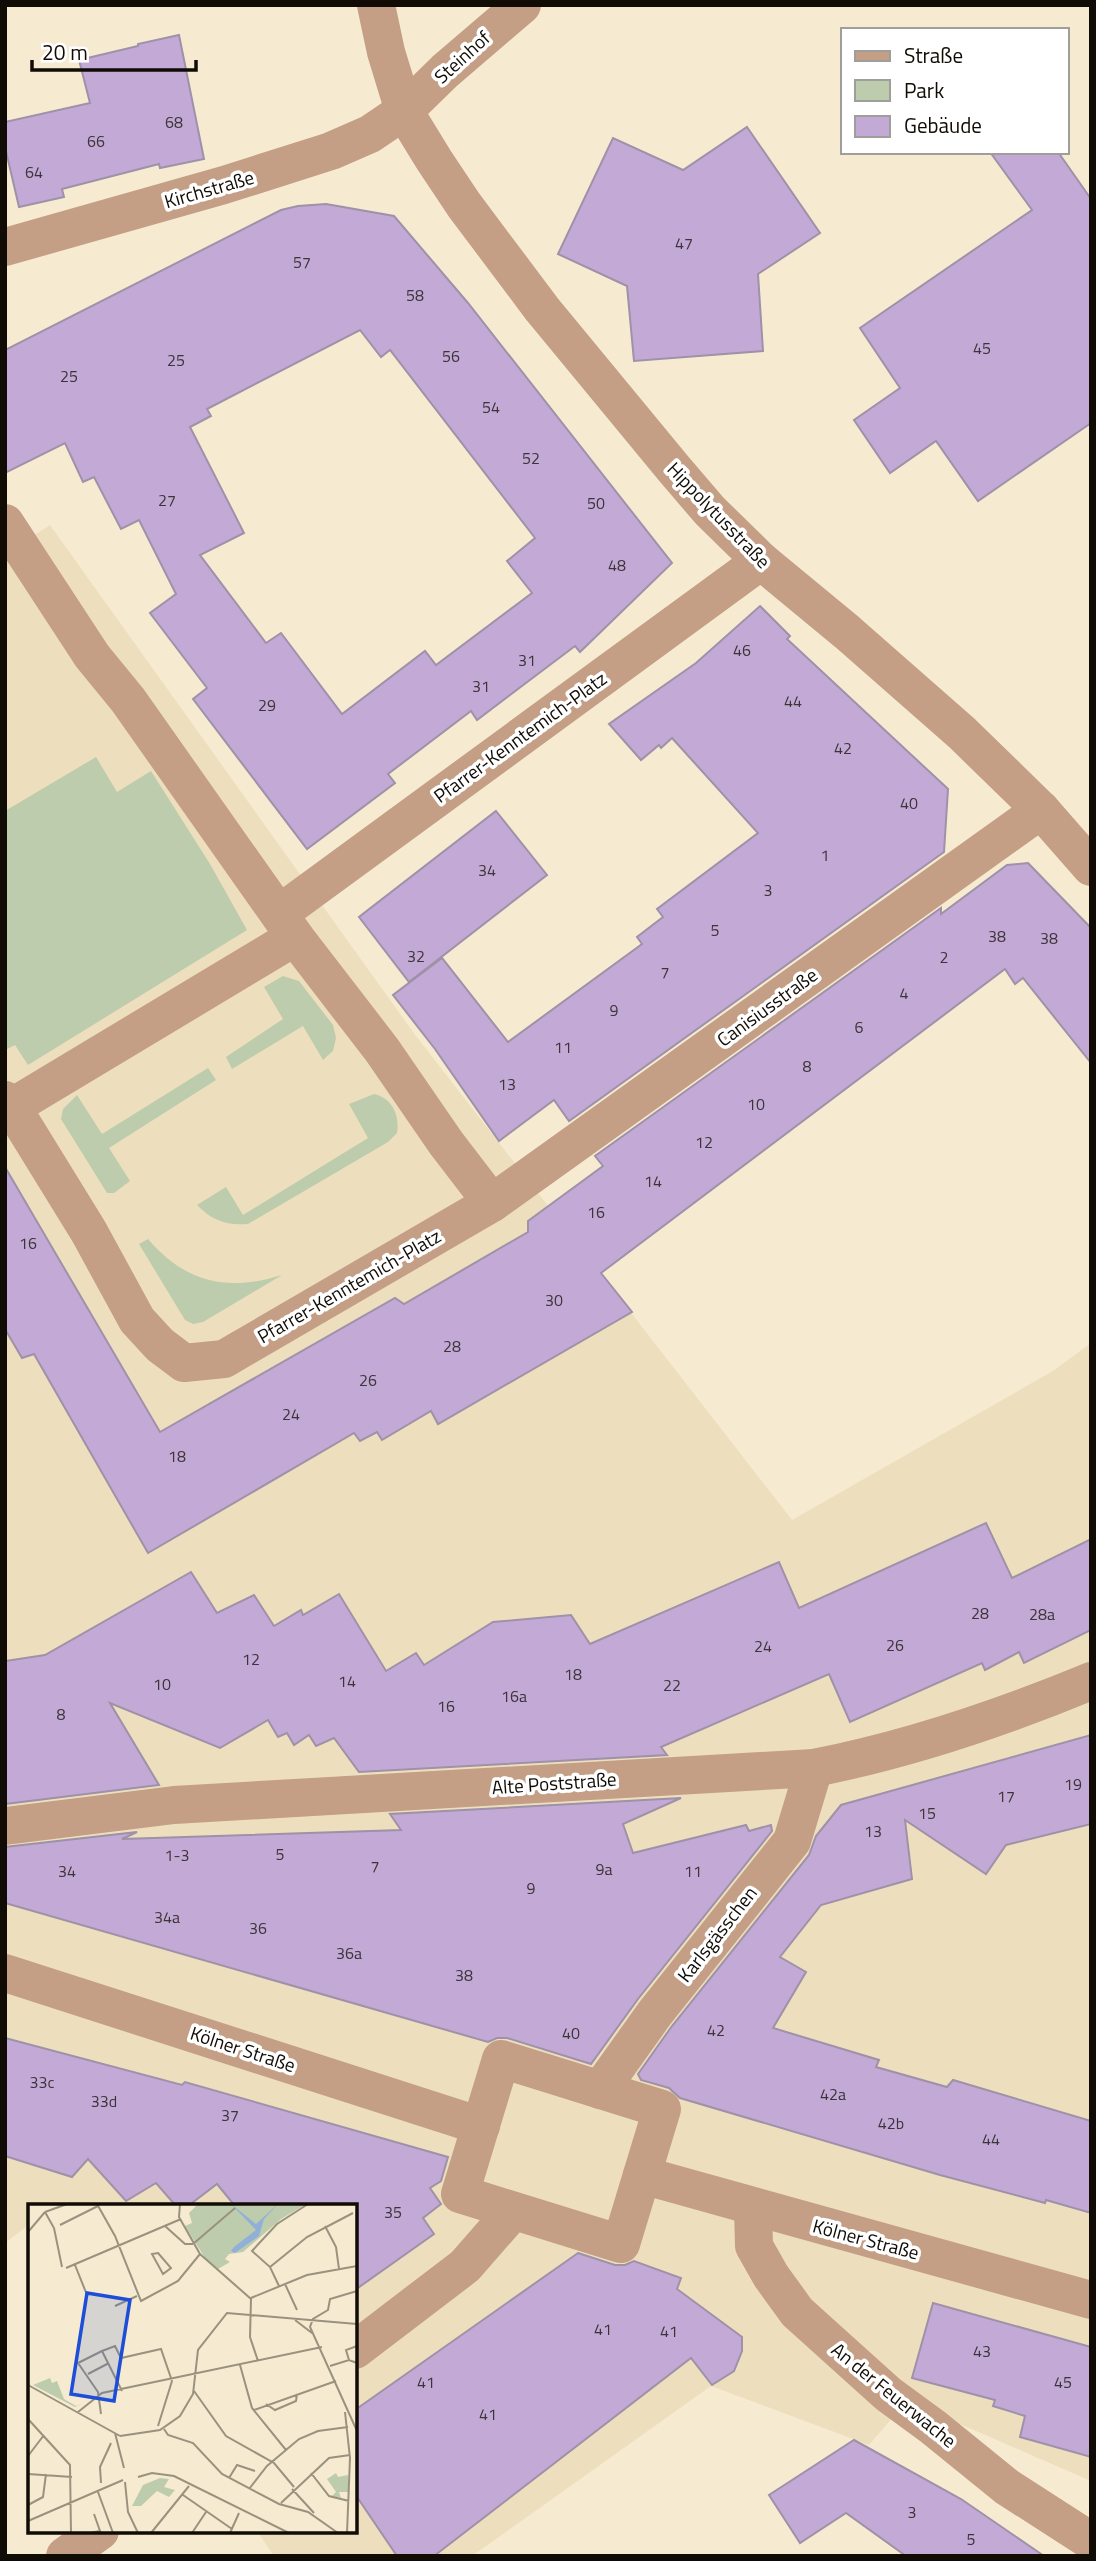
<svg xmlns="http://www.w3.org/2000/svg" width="1096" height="2561" font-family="'Titillium Web',sans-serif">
<rect width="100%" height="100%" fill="#f6ebd1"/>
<polygon fill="#eddfbd" points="50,525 413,1032 792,1520 1053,1371 1091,1343 1091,2481 907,2401 869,2445 711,2386 472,2556 274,2556 257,2531 355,2531 355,2206 63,2206 60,2202 54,2206 30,2206 30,2224 5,2243 5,554"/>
<g fill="#bdccac">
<polygon points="96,757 117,792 151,771 210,864 247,930 28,1065 15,1045 5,1050 5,811"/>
<polygon points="283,976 299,981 333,1025 336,1038 333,1051 323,1060 303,1026 232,1069 226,1057 283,1019 264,987"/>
<polygon points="208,1068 216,1080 109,1148 130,1181 114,1193 107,1193 61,1119 63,1109 77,1095 102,1134"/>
<path d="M374,1094C392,1098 400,1115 397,1133L388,1142L248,1224C227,1226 211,1220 197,1205L226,1187L243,1215L368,1138L349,1104Z"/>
<path d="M148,1239C186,1283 227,1292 282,1275L203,1322L193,1324L185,1320L139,1244Z"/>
</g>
<g fill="#c3aad6" stroke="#9e91a8" stroke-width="2" fill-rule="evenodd">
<polygon points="179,35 204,159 160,168 159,164 62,189 64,197 19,207 5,147 5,122 90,103 79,60 138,46 138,44"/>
<polygon points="747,127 820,233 758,274 763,351 634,361 627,286 558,254 613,138 683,170"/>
<polygon points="990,152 1058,152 1091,199 1091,423 978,501 936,441 890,473 854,420 900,388 860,328 1032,210"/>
<path d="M326,204L394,216L468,303L672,563L580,652L575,646L477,720L471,711L388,774L395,783L307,849L193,699L207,688L150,613L176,594L139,520L121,529L94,477L83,482L65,443L5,473V350L281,210L298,206ZM360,330L381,357L390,350L535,538L507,561L532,593L436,665L425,651L342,714L281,633L266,643L200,555L244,533L190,427L211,416L207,409Z"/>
<polygon points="760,606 790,636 787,639 948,789 944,852 569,1121 554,1100 499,1141 435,1049 393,995 442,958 508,1042 642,944 637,937 663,917 657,909 758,833 672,738 661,748 659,745 641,760 609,724 696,663"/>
<polygon points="496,811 547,875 409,982 359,917"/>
<polygon points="1028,863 1091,928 1091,1063 1023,978 1015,984 1005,969 601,1273 632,1312 438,1424 431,1411 382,1440 377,1432 360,1441 354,1433 148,1553 34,1354 22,1358 5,1329 5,1167 160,1432 395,1298 404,1304 528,1232 528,1221 603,1166 595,1156 941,908 941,914 1007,865"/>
<polygon points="986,1523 1012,1578 1091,1539 1091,1630 1024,1663 1019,1652 985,1670 982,1663 850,1722 829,1674 661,1747 667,1755 359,1772 334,1738 316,1746 309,1735 294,1745 287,1733 278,1737 268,1720 220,1748 110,1703 159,1785 5,1804 5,1661 45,1655 191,1572 217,1613 254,1595 274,1626 301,1610 303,1615 339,1594 386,1671 416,1653 424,1665 493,1622 571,1615 590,1644 779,1562 799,1608"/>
<polygon points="1091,1735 1091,1824 1006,1845 986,1874 905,1820 912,1879 821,1905 780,1957 806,1972 773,2028 879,2060 876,2067 947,2087 953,2080 1091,2121 1091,2213 1046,2200 1045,2203 940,2175 680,2098 669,2088 641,2080 638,2074 672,2026 809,1855 816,1836 841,1805"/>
<polygon points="681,1798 623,1824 633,1853 746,1825 749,1831 771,1825 772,1831 638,1999 591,2064 507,2038 497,2038 488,2042 5,1903 5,1847 137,1832 122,1839 401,1830 390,1814"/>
<polygon points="5,2038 182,2085 185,2082 448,2157 441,2181 430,2188 441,2204 423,2218 434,2234 355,2290 355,2206 235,2206 217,2184 188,2206 176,2206 156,2183 126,2201 88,2159 72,2177 5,2156"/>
<polygon points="578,2253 615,2265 625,2265 634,2261 681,2278 677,2289 742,2337 742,2351 734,2371 712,2385 691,2358 434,2556 397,2556 355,2494 355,2410"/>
<polygon points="933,2303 1091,2347 1091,2457 1020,2437 1025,2416 993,2406 995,2400 912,2378"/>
<polygon points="854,2440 961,2499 1044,2556 906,2556 846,2513 800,2543 769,2495"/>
</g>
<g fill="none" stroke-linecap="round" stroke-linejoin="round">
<g stroke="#c49e85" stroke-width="38">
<polyline points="376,5 386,52 404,111 434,160 464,205 542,309 674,469 710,511 761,561 847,632 962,733 1041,810 1091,867"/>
<polyline points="5,247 224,185 331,151 370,134 404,111 445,71 522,5"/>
<polyline points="5,523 92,656 128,700 295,937 382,1050 446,1143 492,1203"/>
<polyline points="280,913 761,561"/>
<polyline points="5,1100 12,1107 89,1232 137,1320 160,1345 184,1363 224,1359 492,1203 1041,810"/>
<polyline points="12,1107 295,937"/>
<path d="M5,1826L174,1805L814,1768C906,1750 1004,1717 1091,1681"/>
<polyline points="5,1973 481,2126"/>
<polygon points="501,2059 662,2109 621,2244 460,2194"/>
<polyline points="600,2090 655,2013 792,1841 814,1768"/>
<polyline points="642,2175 1091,2300"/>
<polyline points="753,2208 754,2246 771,2276 797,2312 888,2394 933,2427 1007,2487 1091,2541"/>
<polyline points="355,2350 465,2266 513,2211"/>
<polyline points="65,2556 100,2531"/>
</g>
</g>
<g text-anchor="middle" stroke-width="7" stroke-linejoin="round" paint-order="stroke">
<g font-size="16" fill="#3d3439">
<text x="174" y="128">68</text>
<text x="96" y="147">66</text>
<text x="34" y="178">64</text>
<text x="684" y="249">47</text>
<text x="302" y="268">57</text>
<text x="415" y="301">58</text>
<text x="982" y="354">45</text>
<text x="451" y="362">56</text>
<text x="176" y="366">25</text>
<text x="69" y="382">25</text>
<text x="491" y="413">54</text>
<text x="531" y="464">52</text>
<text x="167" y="506">27</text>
<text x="596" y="509">50</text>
<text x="617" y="571">48</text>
<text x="742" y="656">46</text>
<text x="527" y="666">31</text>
<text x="481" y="692">31</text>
<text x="793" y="707">44</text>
<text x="267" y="711">29</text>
<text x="843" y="754">42</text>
<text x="909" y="809">40</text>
<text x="825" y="861">1</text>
<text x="487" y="876">34</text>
<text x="768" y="896">3</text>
<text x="715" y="936">5</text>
<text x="997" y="942">38</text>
<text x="1049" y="944">38</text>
<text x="416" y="962">32</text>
<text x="944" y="963">2</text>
<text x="665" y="978">7</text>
<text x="904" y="999">4</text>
<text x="614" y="1016">9</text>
<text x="859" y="1033">6</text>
<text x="563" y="1053">11</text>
<text x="807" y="1072">8</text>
<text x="507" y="1090">13</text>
<text x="756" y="1110">10</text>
<text x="704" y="1148">12</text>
<text x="653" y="1187">14</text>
<text x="596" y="1218">16</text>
<text x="28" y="1249">16</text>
<text x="554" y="1306">30</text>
<text x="452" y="1352">28</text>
<text x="368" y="1386">26</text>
<text x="291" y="1420">24</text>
<text x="177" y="1462">18</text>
<text x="980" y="1619">28</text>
<text x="1042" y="1620">28a</text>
<text x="895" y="1651">26</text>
<text x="763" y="1652">24</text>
<text x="251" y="1665">12</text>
<text x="573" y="1680">18</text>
<text x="347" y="1687">14</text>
<text x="162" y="1690">10</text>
<text x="672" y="1691">22</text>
<text x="514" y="1702">16a</text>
<text x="446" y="1712">16</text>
<text x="61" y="1720">8</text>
<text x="1073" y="1790">19</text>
<text x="1006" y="1802">17</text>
<text x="927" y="1819">15</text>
<text x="873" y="1837">13</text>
<text x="280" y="1860">5</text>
<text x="177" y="1861">1-3</text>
<text x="375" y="1872">7</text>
<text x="604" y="1875">9a</text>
<text x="67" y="1877">34</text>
<text x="693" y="1877">11</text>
<text x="531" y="1894">9</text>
<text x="167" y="1923">34a</text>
<text x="258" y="1934">36</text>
<text x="349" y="1959">36a</text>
<text x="464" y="1981">38</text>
<text x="716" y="2036">42</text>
<text x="571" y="2039">40</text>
<text x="42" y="2088">33c</text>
<text x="833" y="2100">42a</text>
<text x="104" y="2107">33d</text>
<text x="230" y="2121">37</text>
<text x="891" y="2129">42b</text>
<text x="991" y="2145">44</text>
<text x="393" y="2218">35</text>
<text x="603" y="2335">41</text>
<text x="669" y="2337">41</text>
<text x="982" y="2357">43</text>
<text x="426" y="2388">41</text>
<text x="1063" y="2388">45</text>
<text x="488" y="2420">41</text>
<text x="912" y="2518">3</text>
<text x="971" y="2545">5</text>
</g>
<g font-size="19" fill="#100c05" stroke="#fff">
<text transform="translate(462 57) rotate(-42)" y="7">Steinhof</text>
<text transform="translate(209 189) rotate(-16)" y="7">Kirchstraße</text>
<text transform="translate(719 515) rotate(46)" y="7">Hippolytusstraße</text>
<text transform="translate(520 737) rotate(-36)" y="7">Pfarrer-Kenntemich-Platz</text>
<text transform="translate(767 1007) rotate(-36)" y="7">Canisiusstraße</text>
<text transform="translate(349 1286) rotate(-30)" y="7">Pfarrer-Kenntemich-Platz</text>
<text transform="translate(554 1783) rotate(-4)" y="7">Alte Poststraße</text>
<text transform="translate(717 1934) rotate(-52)" y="7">Karlsgässchen</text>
<text transform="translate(243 2049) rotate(18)" y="7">Kölner Straße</text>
<text transform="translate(866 2239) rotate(15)" y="7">Kölner Straße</text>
<text transform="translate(894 2395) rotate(39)" y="7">An der Feuerwache</text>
</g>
</g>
<g transform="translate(28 2204)">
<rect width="329" height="329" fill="#f6ebd1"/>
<path d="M170,0H278L253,15L215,48L201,50L197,55L202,58L190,65L177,54L157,22L164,19L161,9ZM22,174L24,179L29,177L36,195L48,202L54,200L47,203L5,181ZM308,269L310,273L320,271V288H311L313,294L304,292L308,288L299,275ZM132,274L141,275L136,283L147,286L141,293L129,287L113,302H104L115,281Z" fill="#bdccac"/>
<path d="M203,0L228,20L250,0L236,15L231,32L207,49L203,47L206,43L228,26Z" fill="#91b0d8"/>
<path fill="none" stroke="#9a927f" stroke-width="2" d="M69,0L87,32L113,97L150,77L172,50M152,0L151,13L172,50L223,95L222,133L230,157M17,8L26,24L34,63M17,8L39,0M32,21L70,2M137,22L157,40H165M297,22L308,43L311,65M0,28L17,8M165,40L207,4M130,49L143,64L135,70L124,50ZM47,61L59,91M242,63L279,33L325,9M38,64L153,15M257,80L269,106M251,82L242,63L224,47L249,20L280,0M329,87L302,95L300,106L285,115L282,123L329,227M223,94L279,71L329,62M87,102L109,92M267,116L284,129M74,147L94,187M321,156L318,146L329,142M212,161L224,204L258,246M302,162L321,156L329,159M60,170L81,159M0,181L92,232M166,187L198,232L246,259L266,283M238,200L247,206L268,197L269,190M226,206L308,177M50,208L74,189L294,143M317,208L322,254L319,329M73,210L70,188L50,159L74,147L87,142L93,154L133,145L144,177M0,215L42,261L43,329M130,222L144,177M136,225L140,231L165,239L194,270L251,300L280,308L310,329M87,229L96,264M92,232L132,226L152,212L165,190L170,146L199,109L329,120M0,252L16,231M283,269L301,292L321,297M0,270L44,273M110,273L124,269L146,272L261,329M201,274L209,261L227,267M97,278L100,308L110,329M73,279L72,263L83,239L79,248M221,285L239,262L271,235L290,227L320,223M264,285L286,309M70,288L85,329M155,291L204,325M253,299L301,254L322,251M0,301L15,293L18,270M0,317L95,276M62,329L72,327L66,310M123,329L161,282M164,329L178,308M202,329L211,309"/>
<path fill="#1d4ed8" fill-opacity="0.15" stroke="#1d4ed8" stroke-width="3.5" d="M59,89L102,96L86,197L43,190Z"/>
<rect width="329" height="329" fill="none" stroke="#100c05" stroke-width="3.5"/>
</g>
<rect width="1096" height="2561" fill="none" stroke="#100c05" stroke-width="14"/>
<rect x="841" y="28" width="228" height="126" fill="#ffffff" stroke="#9f9e9b" stroke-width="2"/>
<rect x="855" y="51" width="35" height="10" fill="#c49e85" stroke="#9f9e9b" stroke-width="2"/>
<text x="904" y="63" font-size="21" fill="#100c05">Straße</text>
<rect x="855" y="80" width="35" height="21" fill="#bdccac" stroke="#9f9e9b" stroke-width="2"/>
<text x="904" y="98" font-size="21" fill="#100c05">Park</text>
<rect x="855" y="116" width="35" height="21" fill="#c3aad6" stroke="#9f9e9b" stroke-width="2"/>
<text x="904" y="133" font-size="21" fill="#100c05">Gebäude</text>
<path d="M32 60v10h164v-10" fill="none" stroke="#100c05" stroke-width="3.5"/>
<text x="42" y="60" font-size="21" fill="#100c05" stroke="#ffffff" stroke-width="5" paint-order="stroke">20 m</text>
</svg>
